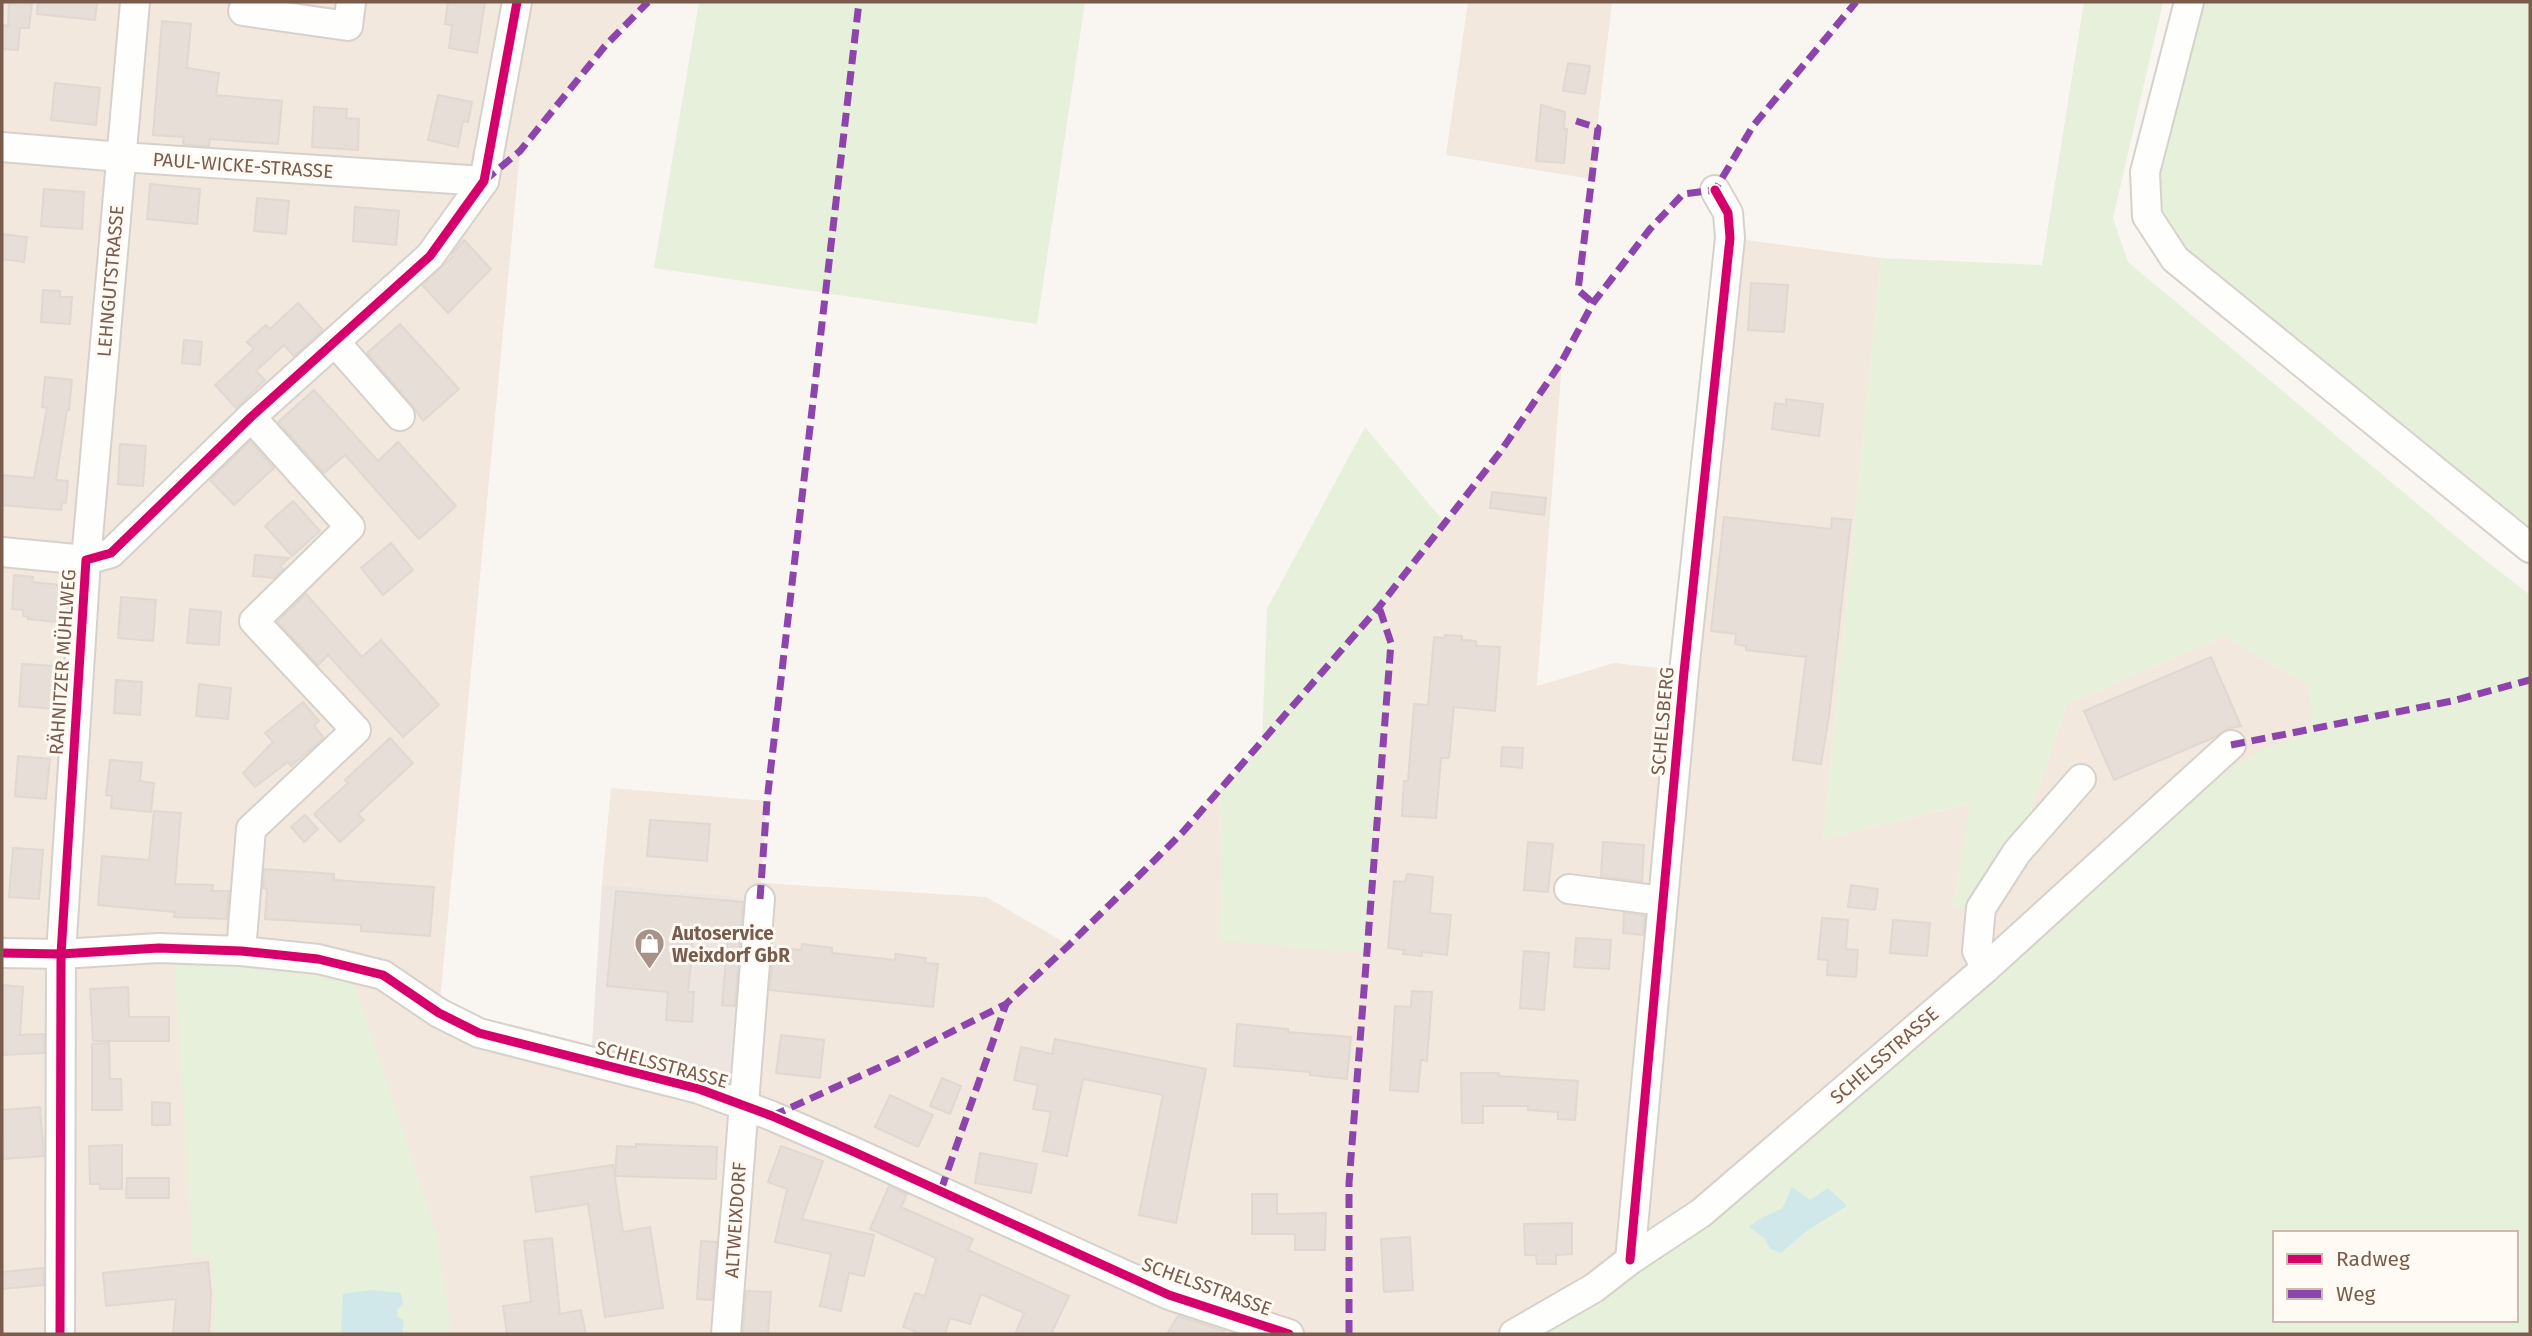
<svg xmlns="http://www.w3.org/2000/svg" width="2532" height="1336" font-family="'Fira Sans',sans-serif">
<rect width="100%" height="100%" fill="#f9f5f0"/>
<g fill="#f2e8de">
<polygon points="2,2 648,2 605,46 520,151 439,1012 591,1062 760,899 602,884 611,788 767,801 761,883 986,897 1069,945 1182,833 1219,792 1222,859 1366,953 1391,643 1379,607 1501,451 1562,361 1537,686 1614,663 1684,671 1730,238 1881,258 1823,839 1971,803 1953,906 1981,907 2017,852 2067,704 2224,636 2309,685 2313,729 2293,739 2264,749 1534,1334 2,1334"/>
<polygon points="1468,2 1612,2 1591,179 1446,155"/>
</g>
<polygon fill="#ede5e0" points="602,884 760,899 744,1106 591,1062"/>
<g fill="#e7f0db" fill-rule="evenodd">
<polygon points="699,2 1085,2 1037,324 654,268"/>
<path d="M2084,2H2163L2113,218L2128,262L2476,553L2530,595V1334H1534L2197,787L2264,749L2293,739L2312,729L2309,685L2224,636L2067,704L2017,852L1981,908L1953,907L1970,803L1823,839L1881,258L2042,265ZM1810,1200L1846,1206L1808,1230L1781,1253L1771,1249L1765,1239L1750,1227L1761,1218ZM2275,1233H2516V1320H2275Z"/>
<polygon points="2199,2 2530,2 2530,541 2180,257 2150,200"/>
<polygon points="1365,427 1445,523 1379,607 1391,643 1366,953 1219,941 1222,859 1219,792 1262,743 1267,609"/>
<polygon points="174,959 317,973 355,985 437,1235 452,1334 213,1334 216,1300 209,1256 193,1257"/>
</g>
<g fill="#d0e8ea">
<polygon points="1792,1187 1810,1200 1828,1188 1847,1206 1808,1230 1781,1253 1770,1249 1765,1239 1749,1227 1761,1218 1782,1209"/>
<polygon points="372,1290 401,1293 403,1304 397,1310 397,1316 403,1320 403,1333 346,1334 341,1332 343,1294"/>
</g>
<g fill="#e6ded7" stroke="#e2d8d2" stroke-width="2">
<polygon points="9,2 32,2 29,28 20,28 18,50 2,49 2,25 8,26"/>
<polygon points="38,2 97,2 95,20 37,14"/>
<polygon points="448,2 485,2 477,53 449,48 452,25 445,24"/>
<polygon points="162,21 191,24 187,68 219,73 216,95 282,101 278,144 210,139 209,146 200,146 183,144 184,137 153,135"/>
<polygon points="1568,63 1590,66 1585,94 1563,91"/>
<polygon points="55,83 100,88 96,125 51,120"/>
<polygon points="438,95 472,102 468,122 463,121 458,147 428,140"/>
<polygon points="1541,105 1565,112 1564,129 1567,129 1564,163 1536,161"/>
<polygon points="314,107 347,109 346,118 359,119 358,150 312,147"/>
<polygon points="150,184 200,189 197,224 147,219"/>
<polygon points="44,189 84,192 82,229 41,226"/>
<polygon points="257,198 289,201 286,234 254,231"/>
<polygon points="355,207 399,211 396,245 353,241"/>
<polygon points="2,234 27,237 24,262 2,259"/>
<polygon points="464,240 491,269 448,313 422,285 453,256 452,254"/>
<polygon points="1751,283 1788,285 1784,332 1748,330"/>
<polygon points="43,290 60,291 60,297 72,297 70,324 41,322"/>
<polygon points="298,303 323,330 294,356 284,345 256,371 265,380 236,408 215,385 254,349 247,342 266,325 270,329"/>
<polygon points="400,324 459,389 423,421 412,405 367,353"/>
<polygon points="184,340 202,342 200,365 182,363"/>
<polygon points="45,377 72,380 69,410 67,410 56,480 68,481 66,503 62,502 61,510 2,505 2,475 34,478 47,408 42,407"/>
<polygon points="314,390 378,461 398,442 456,506 419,539 345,455 324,473 278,422"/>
<polygon points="1786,399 1823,404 1819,436 1772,429 1775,403 1786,405"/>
<polygon points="250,441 274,468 234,505 210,480"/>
<polygon points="120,444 146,446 143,486 118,484"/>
<polygon points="1492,492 1546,498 1544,515 1490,508"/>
<polygon points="293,501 320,531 292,556 265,526"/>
<polygon points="1724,517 1831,529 1832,518 1851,520 1829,716 1821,764 1793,760 1806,657 1746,650 1746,646 1735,644 1736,634 1711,631"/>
<polygon points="391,543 413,570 383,595 361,568"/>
<polygon points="255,555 289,558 280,566 283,569 274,578 253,576"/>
<polygon points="14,575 33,577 32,582 59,585 56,622 28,619 28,617 23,616 23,610 12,609"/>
<polygon points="306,594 362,657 381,640 439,705 403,737 328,655 318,665 277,622"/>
<polygon points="121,597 156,600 153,641 118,638"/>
<polygon points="190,609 221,612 219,645 187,643"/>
<polygon points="1445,635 1462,636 1462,640 1476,641 1476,646 1500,647 1495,711 1454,707 1449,758 1441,758 1436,818 1402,816 1404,781 1408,781 1414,704 1428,705 1434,637 1445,638"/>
<polygon points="2211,657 2241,726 2227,729 2215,737 2114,780 2084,711"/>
<polygon points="22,664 56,666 53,709 19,706"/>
<polygon points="116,680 142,682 140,715 114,713"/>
<polygon points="199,684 231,688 228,719 196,716"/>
<polygon points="303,702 319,721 314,725 324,738 291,766 288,762 255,787 243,773 273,742 265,733"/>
<polygon points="390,738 413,763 358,814 364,820 340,842 314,814 348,783 345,780"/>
<polygon points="1502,747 1523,748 1522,768 1501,766"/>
<polygon points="18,756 50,759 46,799 15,796"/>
<polygon points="110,760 142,763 140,781 154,783 151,812 111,808 112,796 106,795"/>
<polygon points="154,811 181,813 175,884 213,885 212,891 229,891 227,919 174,917 175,912 98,905 102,856 149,860"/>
<polygon points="305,815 318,829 304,842 291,827"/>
<polygon points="650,820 710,824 707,861 647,856"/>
<polygon points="1528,842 1553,844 1548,892 1524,890"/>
<polygon points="1603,842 1644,845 1642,882 1601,876"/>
<polygon points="13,848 43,850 39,899 9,897"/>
<polygon points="264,869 334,874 334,880 434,887 430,936 361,931 361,925 265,919 267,889 263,888"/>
<polygon points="1407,874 1433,877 1430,913 1451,915 1447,955 1422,952 1422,956 1403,954 1404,950 1388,948 1394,881 1405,882"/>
<polygon points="1851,885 1878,889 1875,910 1848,907"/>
<polygon points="616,891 743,902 735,1006 722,1005 728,935 694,932 688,992 694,992 692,1022 666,1020 668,992 607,986"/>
<polygon points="1624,913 1645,916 1643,935 1623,933"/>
<polygon points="1822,918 1848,920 1846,949 1858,950 1856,977 1827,975 1828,960 1818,959"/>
<polygon points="1893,920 1930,923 1927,956 1890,953"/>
<polygon points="1576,938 1611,940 1609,969 1574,967"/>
<polygon points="802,944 832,948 832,953 895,960 895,954 926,958 925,963 938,964 933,1007 770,990 773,947 801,950"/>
<polygon points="1524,951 1549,953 1544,1010 1520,1008"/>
<polygon points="2,985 23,987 20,1035 44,1034 44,1053 2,1055"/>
<polygon points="128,987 129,1017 169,1017 169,1041 93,1041 90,989"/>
<polygon points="1412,991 1432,992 1427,1061 1421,1060 1418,1092 1390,1090 1395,1006 1411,1007"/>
<polygon points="1237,1024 1288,1029 1288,1032 1351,1037 1347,1079 1310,1075 1310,1072 1234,1066"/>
<polygon points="781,1035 824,1040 820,1078 776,1073"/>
<polygon points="1055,1039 1206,1069 1176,1223 1139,1215 1163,1095 1083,1079 1067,1156 1043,1151 1051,1112 1033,1109 1038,1085 1014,1080 1021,1047 1052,1054"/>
<polygon points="109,1043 110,1079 121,1079 122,1110 92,1110 92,1044"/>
<polygon points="1461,1073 1499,1073 1499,1076 1578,1081 1575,1120 1558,1119 1558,1112 1528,1110 1528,1106 1483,1106 1483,1123 1462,1123"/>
<polygon points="942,1078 961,1086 950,1114 930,1106"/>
<polygon points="890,1095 933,1115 918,1147 875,1127"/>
<polygon points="152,1102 170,1103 170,1125 152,1125"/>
<polygon points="40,1107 44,1156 3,1159 2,1110"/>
<polygon points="636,1144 717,1147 716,1179 615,1176 617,1146 636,1147"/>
<polygon points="122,1145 122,1189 100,1189 100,1184 90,1184 89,1146"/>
<polygon points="781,1146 823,1161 802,1219 874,1235 864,1276 849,1273 841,1311 820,1306 831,1254 775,1242 787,1189 768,1182"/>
<polygon points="980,1153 1037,1164 1031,1193 975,1183"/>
<polygon points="613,1165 623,1232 650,1227 663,1308 605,1317 588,1204 536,1212 531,1177"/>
<polygon points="127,1178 169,1178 169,1198 126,1198"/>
<polygon points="889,1186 907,1194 901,1207 973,1239 968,1250 1069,1296 1051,1334 1015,1334 1024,1313 981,1294 970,1324 950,1318 945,1334 914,1334 915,1331 903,1327 915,1293 925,1296 936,1258 870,1229"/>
<polygon points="1252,1194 1277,1194 1277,1214 1326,1213 1325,1250 1295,1250 1295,1234 1252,1234"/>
<polygon points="1572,1223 1572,1254 1556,1255 1556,1264 1537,1264 1536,1255 1525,1255 1524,1224"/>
<polygon points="1410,1237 1413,1290 1384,1292 1381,1239"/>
<polygon points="552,1238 560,1314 581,1310 586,1334 507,1334 503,1306 531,1302 524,1241"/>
<polygon points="701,1241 717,1242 712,1300 697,1299"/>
<polygon points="208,1262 211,1294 209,1334 173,1334 176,1299 106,1306 103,1273"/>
<polygon points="43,1268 44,1285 2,1289 2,1272"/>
<polygon points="746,1291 771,1292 768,1334 743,1334"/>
<polygon points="1178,1316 1224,1331 1224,1334 1167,1334"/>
</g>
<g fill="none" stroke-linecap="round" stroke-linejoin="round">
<defs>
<g id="minor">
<polyline points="2189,2 2145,172 2147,216 2175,259 2530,548"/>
<polyline points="243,11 348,26 351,2"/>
<polyline points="2,147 121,157 484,181"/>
<polyline points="335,342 400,416"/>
<polyline points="2,552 86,560 135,2"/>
<polyline points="1569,889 1662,901"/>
<polyline points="241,951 251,829 356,730 254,621 350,527 251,417"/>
<polyline points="2,953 61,954 159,948 241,951 318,959 383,975 439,1013 479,1033 699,1089 772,1116 852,1151 1169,1295 1289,1334"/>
<polyline points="1986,968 1977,951 1981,908 2017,852 2081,779"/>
<polyline points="1630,1260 1684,672 1730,238 1728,213 1715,190"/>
<polyline points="60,1334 61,954 86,560 111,553 251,417 430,256 484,181 517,2"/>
<polyline points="726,1334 760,899"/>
<polyline points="1514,1334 1594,1288 1630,1260 1701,1213 1986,968 2231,745"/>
</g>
</defs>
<use href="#minor" stroke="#d7d1cb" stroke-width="32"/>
<use href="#minor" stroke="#fefefd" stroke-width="28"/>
<g stroke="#8e44ad" stroke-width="7" stroke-dasharray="14 7" stroke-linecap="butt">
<polyline points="1576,121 1598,128 1578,290 1593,303"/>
<polyline points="484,181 520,151 605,46 648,2"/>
<polyline points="2231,745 2452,701 2530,680"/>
<polyline points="760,899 767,801 859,2"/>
<polyline points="772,1116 902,1057 1006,1004 1069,945 1182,833 1379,607 1501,451 1562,361 1593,303 1650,229 1683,194 1715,190 1753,126 1856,2"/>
<polyline points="941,1190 1006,1004"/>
<polyline points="1349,1334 1349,1183 1391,643 1379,607"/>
</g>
<defs>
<g id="cycleway">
<polyline points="2,953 61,954 159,948 241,951 318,959 383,975 439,1013 479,1033 699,1089 772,1116 852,1151 1169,1295 1289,1334"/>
<polyline points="1630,1260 1684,672 1730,238 1728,213 1715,190"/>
<polyline points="60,1334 61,954 86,560 111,553 251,417 430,256 484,181 517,2"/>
</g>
</defs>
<use href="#cycleway" stroke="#fffaf3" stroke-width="13"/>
<use href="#cycleway" stroke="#d6006c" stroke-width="9"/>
</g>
<defs>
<symbol id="shop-pin" viewBox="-11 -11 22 30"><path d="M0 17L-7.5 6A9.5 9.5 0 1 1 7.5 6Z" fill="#a69286" stroke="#fffaf3"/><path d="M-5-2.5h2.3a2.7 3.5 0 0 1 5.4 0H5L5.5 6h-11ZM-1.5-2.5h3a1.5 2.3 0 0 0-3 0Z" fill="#fff"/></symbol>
</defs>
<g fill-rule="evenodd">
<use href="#shop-pin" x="632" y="926" width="35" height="47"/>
</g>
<g text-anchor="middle" stroke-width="6" stroke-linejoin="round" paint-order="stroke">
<g font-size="19" fill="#7a5c4d" stroke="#fffaf3">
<text transform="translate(243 165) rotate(4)" y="7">PAUL-WICKE-STRASSE</text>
<text transform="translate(110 281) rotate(-85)" y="7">LEHNGUTSTRASSE</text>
<text transform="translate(62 662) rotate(-86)" y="7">RÄHNITZER MÜHLWEG</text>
<text transform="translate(1662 721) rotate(-85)" y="7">SCHELSBERG</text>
<text transform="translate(1884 1055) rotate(-41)" y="7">SCHELSSTRASSE</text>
<text transform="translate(662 1064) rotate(15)" y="7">SCHELSSTRASSE</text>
<text transform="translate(735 1220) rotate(-86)" y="7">ALTWEIXDORF</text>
<text transform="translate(1207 1286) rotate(20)" y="7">SCHELSSTRASSE</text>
</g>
<g font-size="19" font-weight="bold" fill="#7a5c4d" stroke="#fffaf3" text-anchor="start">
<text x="672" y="940">Autoservice<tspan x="672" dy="22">Weixdorf GbR</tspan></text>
</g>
</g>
<rect width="2532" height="1336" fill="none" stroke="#7a5c4d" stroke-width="7"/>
<rect x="2273" y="1231" width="245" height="91" fill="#fffaf3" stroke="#cabbb1" stroke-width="2"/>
<rect x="2287" y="1254" width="35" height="10" fill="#d6006c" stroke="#cabbb1" stroke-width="2"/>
<text x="2336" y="1266" font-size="21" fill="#7a5c4d">Radweg</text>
<rect x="2287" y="1289" width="35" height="10" fill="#8e44ad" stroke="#cabbb1" stroke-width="2"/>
<text x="2336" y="1301" font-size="21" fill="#7a5c4d">Weg</text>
</svg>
